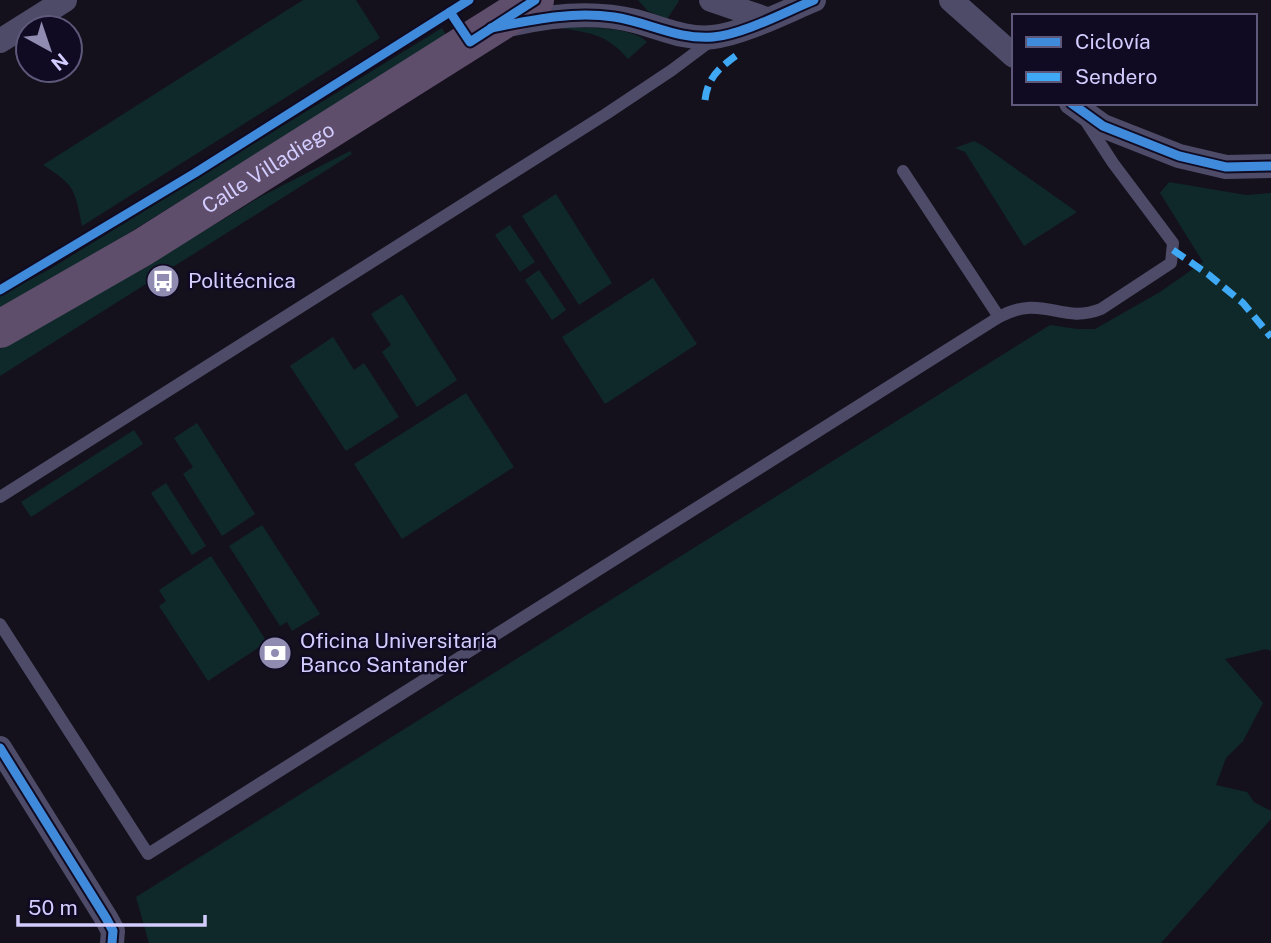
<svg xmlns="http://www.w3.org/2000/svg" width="1271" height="943" font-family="'Public Sans',sans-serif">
<rect width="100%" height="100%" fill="#14111d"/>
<g fill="#0f292a">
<path d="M303,0H356L380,38L82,226C75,190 75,185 43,165Z"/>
<polygon points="638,0 678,0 679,1 667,19 648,11"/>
<path d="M555,27C578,28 631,25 647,42L628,59C605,32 588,33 555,27Z"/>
<polygon points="442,28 447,37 67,271 0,308 0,296 50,269"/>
<polygon points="974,141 985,147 1077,212 1024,246 965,152 955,148"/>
<polygon points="350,151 352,154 0,376 0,349 146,266 262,196"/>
<polygon points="1169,182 1246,195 1271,193 1271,651 1266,649 1225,659 1263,703 1243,741 1226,758 1216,785 1247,792 1254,802 1271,811 1271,819 1161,943 149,943 136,897 1050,325 1077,329 1095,329 1160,292 1203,262 1160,193"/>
<polygon points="556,194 612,283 579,305 522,216"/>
<polygon points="510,225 535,262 520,272 495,235"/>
<polygon points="539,270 566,310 552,320 525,280"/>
<polygon points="653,278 697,344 605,404 562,337"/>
<polygon points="402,294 457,380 417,407 382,352 391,345 371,314"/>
<polygon points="333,337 354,370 364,363 399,417 346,451 290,366"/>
<polygon points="466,393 514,467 402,539 354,464"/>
<polygon points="197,423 255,514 222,536 183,474 193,467 174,438"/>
<polygon points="134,430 143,444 31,517 21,502"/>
<polygon points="166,483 206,546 192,555 151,493"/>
<polygon points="262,525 320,614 292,631 287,622 280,626 229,546"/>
<polygon points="211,556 267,642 208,681 159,606 166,601 159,590"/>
</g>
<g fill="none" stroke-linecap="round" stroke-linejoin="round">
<g stroke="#4d4b67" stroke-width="12">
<polyline points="903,171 999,317"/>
<polyline points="0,497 606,114 672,70 712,40"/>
<path d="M0,624L148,854L999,317C1043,293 1061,325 1101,309L1171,263L1173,243L1113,163L1087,123"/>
</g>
<g stroke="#4d4b67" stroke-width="24">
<polyline points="711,0 767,19"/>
<polyline points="951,0 1014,56"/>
<path d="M513,24C553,15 595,11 635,21C662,28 685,40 713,37C742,34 787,11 814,0"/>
<polyline points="0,41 65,0"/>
<polyline points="1071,103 1103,126 1179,156 1226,167 1271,166"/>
<polyline points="0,748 106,918 113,931 112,943"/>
</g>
<path stroke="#5f4d6c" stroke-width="38" id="s1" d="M0,329L143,247L535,0"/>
<g stroke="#3fa9f5" stroke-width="7" stroke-dasharray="14 7" stroke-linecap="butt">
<path d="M705,100C708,75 722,66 741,52"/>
<polyline points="1173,250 1209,275 1243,303 1271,337"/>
</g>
<defs>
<g id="cycleway">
<polyline points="450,12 470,42 535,0"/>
<path d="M491,28C532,20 572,11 614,17C648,22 678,40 713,37C742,35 787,11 814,0"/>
<polyline points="1071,103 1103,126 1179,156 1226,167 1271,166"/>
<polyline points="0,290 195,173 469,0"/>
<polyline points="0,748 106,918 113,931 112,943"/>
</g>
</defs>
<use href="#cycleway" stroke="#100b23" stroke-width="13"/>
<use href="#cycleway" stroke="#408adc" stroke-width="9"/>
</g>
<defs>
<symbol id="bus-disc" viewBox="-11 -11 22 22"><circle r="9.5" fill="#908bb0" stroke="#100b23"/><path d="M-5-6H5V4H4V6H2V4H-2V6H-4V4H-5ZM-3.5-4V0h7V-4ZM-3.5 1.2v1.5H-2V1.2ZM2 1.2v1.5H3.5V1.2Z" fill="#fff"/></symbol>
<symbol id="bank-disc" viewBox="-11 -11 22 22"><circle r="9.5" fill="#908bb0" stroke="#100b23"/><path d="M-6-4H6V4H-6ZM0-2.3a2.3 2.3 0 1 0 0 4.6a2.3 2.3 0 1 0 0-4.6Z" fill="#fff"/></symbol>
</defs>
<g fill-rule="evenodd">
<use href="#bus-disc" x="144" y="262" width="38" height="38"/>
<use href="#bank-disc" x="256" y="634" width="38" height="38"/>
</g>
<g text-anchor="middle" stroke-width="5" stroke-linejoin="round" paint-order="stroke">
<g font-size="21" fill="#d3cdff" stroke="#100b23">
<text dy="7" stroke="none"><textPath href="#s1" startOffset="313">Calle Villadiego</textPath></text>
</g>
<g font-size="21" fill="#d3cdff" stroke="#100b23" text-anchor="start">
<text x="188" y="288">Politécnica</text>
<text x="300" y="648">Oficina Universitaria<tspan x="300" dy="24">Banco Santander</tspan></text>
</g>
</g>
<rect x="1012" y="14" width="245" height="91" fill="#100b23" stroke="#5e597b" stroke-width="2"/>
<rect x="1026" y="37" width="35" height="10" fill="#408adc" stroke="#5e597b" stroke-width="2"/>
<text x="1075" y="49" font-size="21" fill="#d3cdff">Ciclovía</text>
<rect x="1026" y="72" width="35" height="10" fill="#3fa9f5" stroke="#5e597b" stroke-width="2"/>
<text x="1075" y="84" font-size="21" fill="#d3cdff">Sendero</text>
<g transform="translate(49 49) rotate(140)"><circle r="33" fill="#100b23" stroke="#5e597b" stroke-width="2"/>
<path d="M0-5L12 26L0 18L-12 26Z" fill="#908bb0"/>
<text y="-10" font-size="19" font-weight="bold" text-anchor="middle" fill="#d3cdff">N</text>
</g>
<path d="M18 915v10h187v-10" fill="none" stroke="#d3cdff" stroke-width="3.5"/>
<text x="28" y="915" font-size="21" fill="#d3cdff" stroke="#100b23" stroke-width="5" paint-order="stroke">50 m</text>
</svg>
